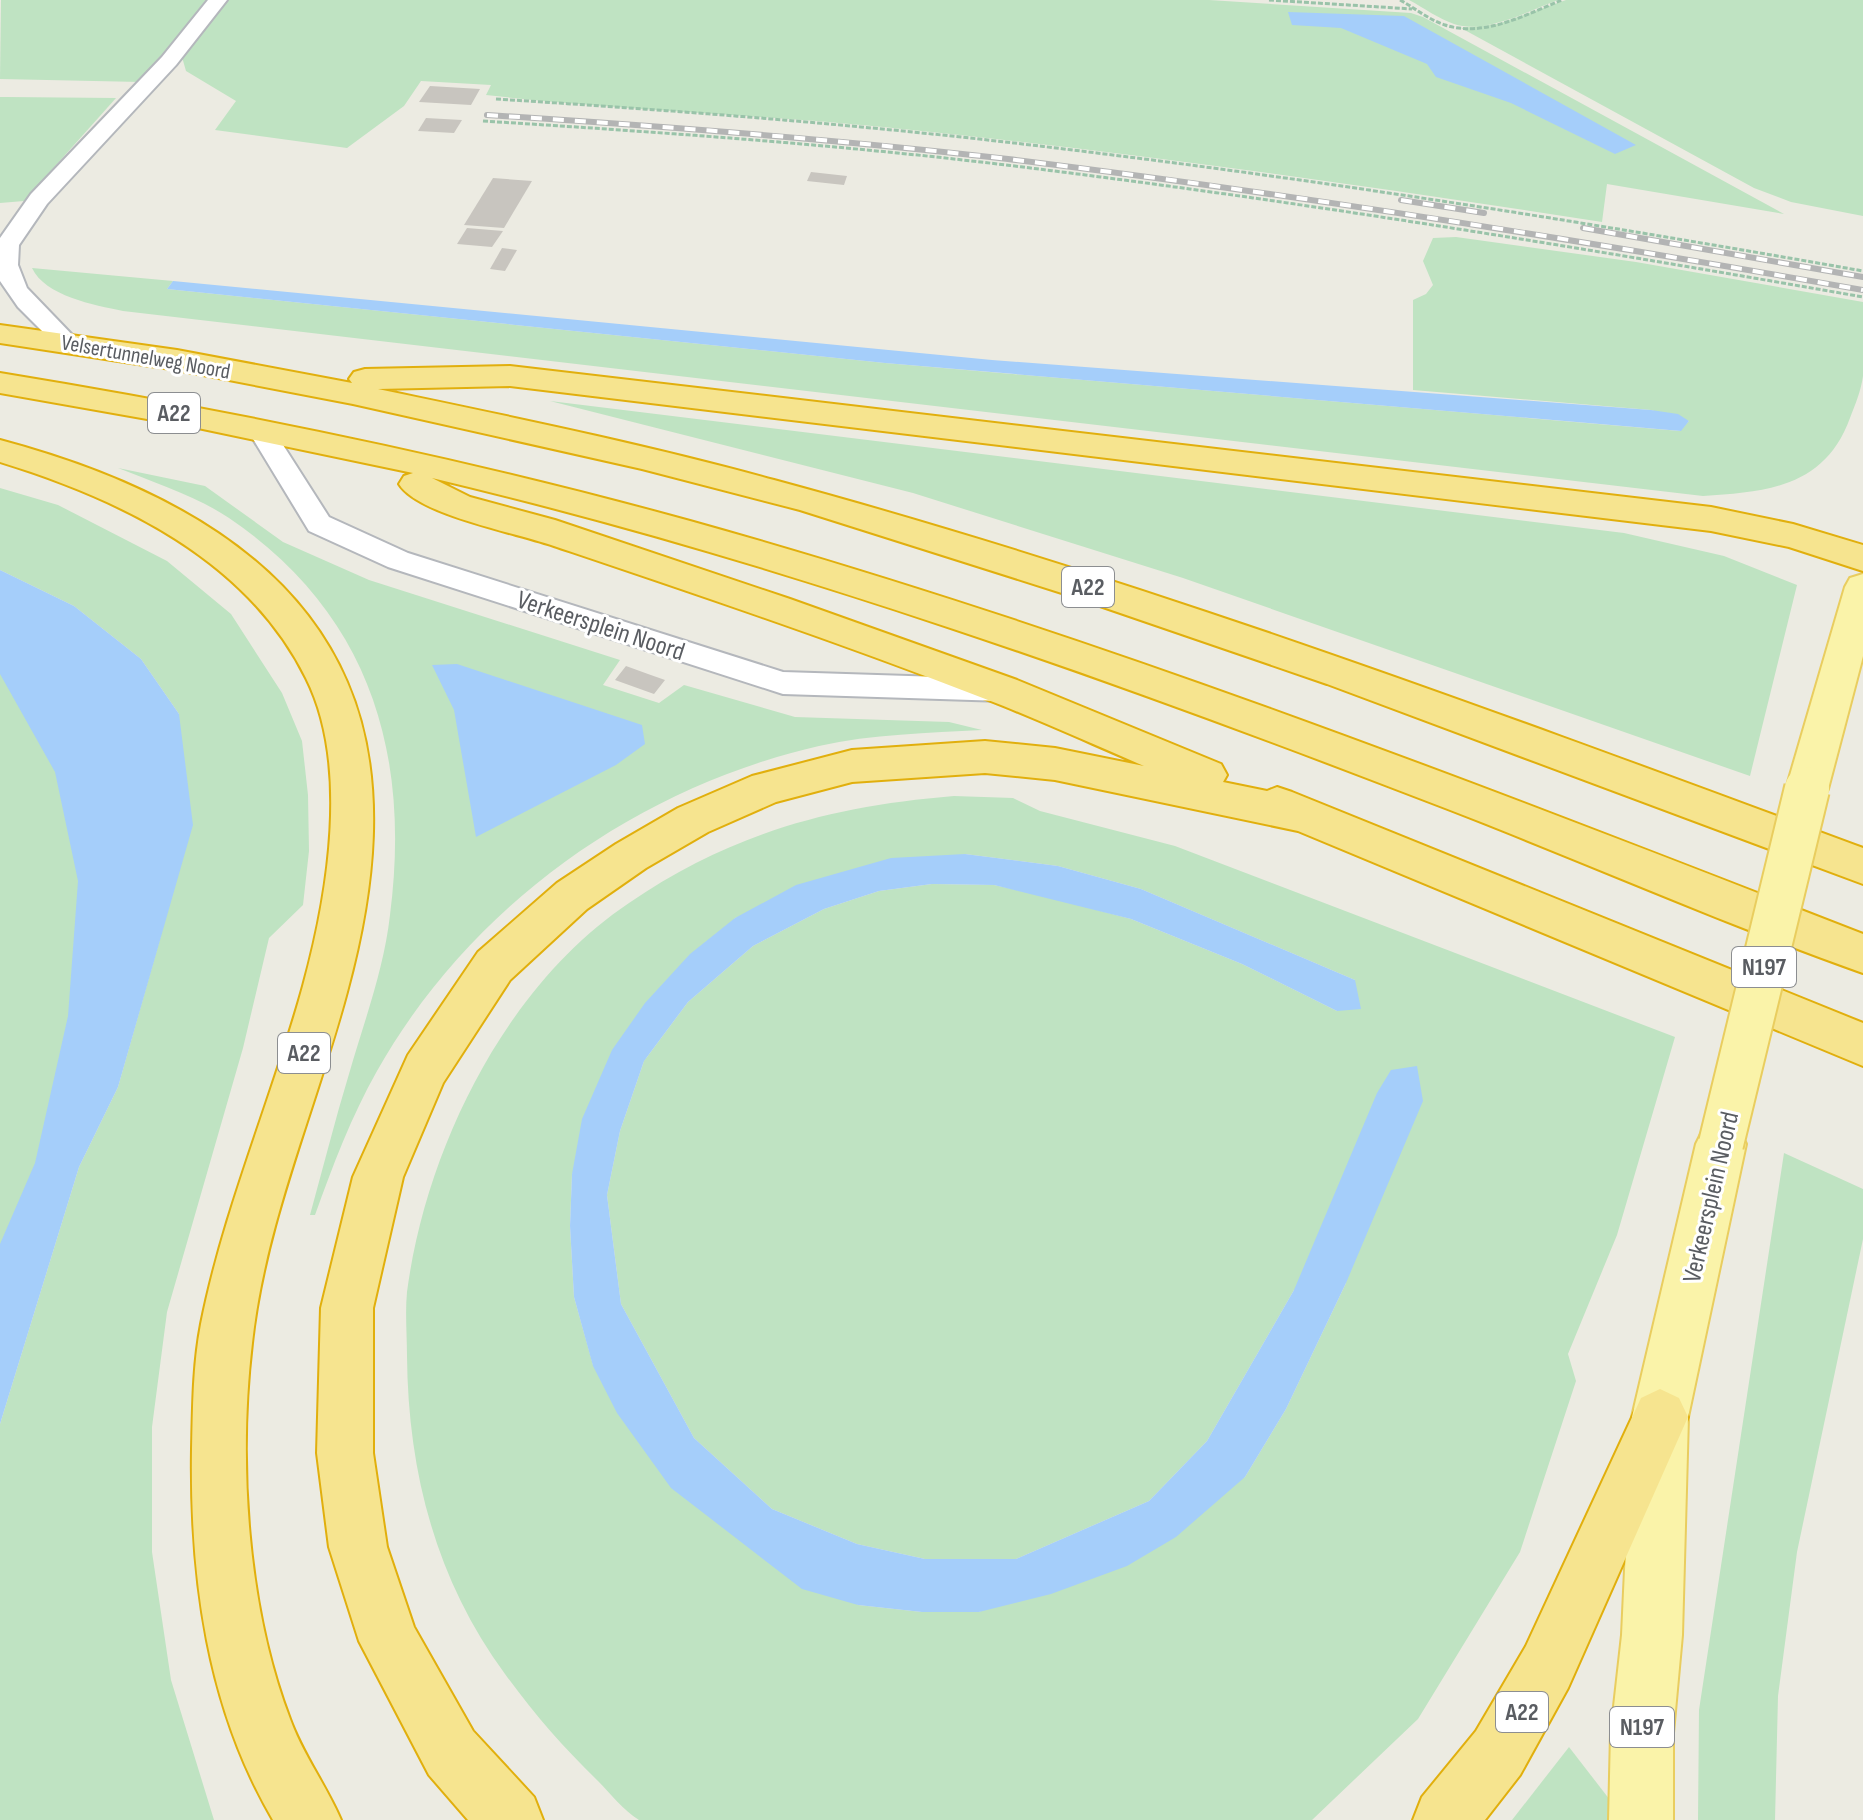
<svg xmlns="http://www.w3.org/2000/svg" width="1863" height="1820" font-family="'Sofia Sans Condensed',sans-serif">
<rect width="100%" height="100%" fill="#ecebe2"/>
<g fill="#bfe3c2" fill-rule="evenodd">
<polygon points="1,0 206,0 141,82 0,79"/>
<path d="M227,0H1209L1411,13L1423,17L1784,214L1607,184L1602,222C1364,185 1124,151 883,127C751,114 618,110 486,95L491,85L421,81L404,106L347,148L215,130L236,101L186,71L182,57Z"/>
<path d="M1409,0H1558C1530,10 1485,35 1454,24C1439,19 1424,8 1409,0Z"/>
<polygon points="1566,0 1863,0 1863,216 1791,202 1754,188 1461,28 1498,24"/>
<polygon points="0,97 7,97 116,98 24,201 0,203"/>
<path d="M1456,237L1636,262L1863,302C1863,326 1863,352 1863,376C1861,391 1855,405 1850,418C1825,487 1767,492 1703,496L123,311C94,305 45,296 32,268L173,281L167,289L885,363L1680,431L1689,421L1651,410L1413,390V300L1426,294L1433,285L1423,261L1433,238Z"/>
<polygon points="550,401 1624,533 1724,556 1797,585 1750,776 1183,578 913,493"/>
<path d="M118,468L205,486L283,542L369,580L620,660L603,685L659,703L684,685L795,717L949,722L982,730C929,733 872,734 819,746C636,788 470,906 377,1071C351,1117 333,1165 315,1215H310C323,1168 335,1120 349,1074C364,1022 384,969 390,915C411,752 369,613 229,518C198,497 153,482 118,468Z"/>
<polygon points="0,488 58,505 167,561 231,614 282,693 302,741 308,795 309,851 303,905 269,938 243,1048 167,1312 152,1427 152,1552 171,1680 214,1820 0,1820 0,1424 79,1167 118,1087 161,935 179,714 141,659 74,606 0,570"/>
<polygon points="0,610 129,844 0,1337"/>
<path d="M954,796L1013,798L1040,811L1175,846L1675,1037L1617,1235L1568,1354L1576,1381L1520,1552L1418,1719L1312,1820H639C623,1810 611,1794 598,1781C562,1746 535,1715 505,1674C436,1580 408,1472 407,1356C407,1335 405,1313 407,1292C426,1148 506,985 629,903C731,833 832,806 954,796ZM965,854L1058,866L1141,889L1355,980L1337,1011L1242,964L1131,919L1048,897L994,885L932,884L879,891L824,909L753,946L688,1002L644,1061L620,1131L607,1195L621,1304L694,1438L772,1509L857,1544L925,1559H1016L1149,1501L1207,1441L1294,1290L1346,1283L1286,1409L1245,1477L979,1612H922L858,1605L593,1365L574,1297L570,1226L572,1174L735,918Z"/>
<polygon points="1784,1153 1863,1189 1863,1239 1797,1552 1778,1696 1775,1820 1698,1820 1699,1710"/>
<polygon points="1569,1747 1610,1800 1611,1820 1512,1820"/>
</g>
<g fill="#a5cefa">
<polygon points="1288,12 1404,16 1636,145 1615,154 1511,103 1436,77 1427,64 1341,28 1292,25"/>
<polygon points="173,281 992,360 1651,410 1678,414 1689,421 1681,431 885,363 167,289"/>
<polygon points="0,570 74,606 141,659 179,714 193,825 118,1087 79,1167 0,1424 0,1244 35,1163 68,1016 78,881 55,772 0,674"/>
<polygon points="457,664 642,725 645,744 616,765 476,837 454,710 432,665"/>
<polygon points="965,854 1058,866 1141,889 1355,980 1361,1009 1337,1011 1242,964 1131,919 994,885 932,884 879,891 824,909 753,946 688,1002 644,1061 620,1131 607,1195 621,1304 694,1438 772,1509 857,1544 925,1559 1016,1559 1149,1501 1207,1441 1294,1290 1377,1093 1391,1070 1417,1066 1423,1101 1346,1283 1286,1409 1245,1477 1176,1537 1127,1566 1051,1594 979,1612 922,1612 858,1605 802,1589 671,1488 617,1413 593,1366 574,1297 570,1226 572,1174 582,1119 612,1050 645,1003 690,954 735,918 796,885 891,858"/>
</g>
<g fill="#c8c5bf">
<polygon points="430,86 480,89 471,105 419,102"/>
<polygon points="426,118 462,120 454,133 418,131"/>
<polygon points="811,172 847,176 844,185 807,181"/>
<polygon points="493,178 532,181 504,228 464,225"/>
<polygon points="467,228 503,231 492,247 457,244"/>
<polygon points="502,248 517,250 505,271 490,269"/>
<polygon points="626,666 648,674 665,680 654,694 615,680"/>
</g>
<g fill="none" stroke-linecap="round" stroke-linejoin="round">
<defs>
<g id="lane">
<polygon points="208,0 227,0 176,65 47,204 19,245 18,265 27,288 79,342 76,347 58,347 18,307 0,281 0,238 31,194 162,57"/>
<polygon points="260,421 269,423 329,517 408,553 783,672 1003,679 1014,682 1018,690 1014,698 1003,701 783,694 388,567 309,531 247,429 251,423"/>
</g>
<g id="primary">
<polygon points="1863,574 1863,656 1828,789 1822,801 1807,805 1792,801 1786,789 1845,587 1850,578"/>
<polygon points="1721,1121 1738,1128 1746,1144 1688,1417 1682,1635 1673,1733 1673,1820 1609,1820 1611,1733 1622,1635 1632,1417 1696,1144 1704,1128"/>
</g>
<g id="highway">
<path d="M0,325L177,350L352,383L349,379L354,372L365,369L510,366L1711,507L1793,524L1863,545V571L1789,547L1711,531L510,386L378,389C511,417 644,444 774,480C1144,580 1504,715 1863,848V884L1327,684L1065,594L800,510L642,469L353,404L177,370L0,343Z"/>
<path d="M0,373C232,411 463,458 690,521C1089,632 1477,784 1863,934V973C1722,923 1585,862 1445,808C1114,680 778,560 432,478L470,497L555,520L790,599L1017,680L1221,764L1227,775L1223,782L1267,791L1277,787L1292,792L1863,1023V1066L1298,831L1055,780L985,773L852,782L776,802L708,832L646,868L587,909L510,980L443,1083L403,1177L373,1308V1453L387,1547L414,1627L473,1731L534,1797L543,1820H468L429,1775L359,1641L329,1547L317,1453L321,1308L353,1177L408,1055L478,952L557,883L616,844L678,808L752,776L852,750L985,741L1055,748L1144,766C1092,744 1040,720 988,700C845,644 699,595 554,546C517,533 418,515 399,484L404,476L413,473L198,428L0,393Z"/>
<path d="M0,440C135,476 288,544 347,682C389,779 374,893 347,992C316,1108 265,1223 252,1343C238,1462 247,1607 290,1719C303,1755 326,1785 341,1820H273C207,1707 190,1578 192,1449C193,1407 193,1365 201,1324C224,1208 272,1099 303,986C328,895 350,765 306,678C247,559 120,499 0,462Z"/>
<polygon points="1660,1389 1679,1398 1688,1417 1568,1688 1520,1775 1485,1820 1413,1820 1422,1797 1476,1731 1526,1646 1641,1398"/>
</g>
</defs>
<use href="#lane" stroke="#b4b7bc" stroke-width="4"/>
<use href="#primary" stroke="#e9cd5f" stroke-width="4"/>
<use href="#highway" stroke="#e1af0d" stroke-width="4"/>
<g stroke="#99c3a9" stroke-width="3" stroke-dasharray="5 2" stroke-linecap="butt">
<polyline points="1269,0 1412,9"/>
<path d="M1400,0C1415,8 1429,20 1445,25C1484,38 1527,14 1562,0"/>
<path d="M496,99C669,110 842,123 1014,143C1298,176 1581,221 1863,271"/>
<path d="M483,121C658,132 832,144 1006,165C1293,200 1578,247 1863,297"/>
</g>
<use href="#lane" fill="#fff" fill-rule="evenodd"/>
<use href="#primary" fill="#faf3a9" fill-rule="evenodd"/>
<use href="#highway" fill="#f6e48f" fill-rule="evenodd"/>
<defs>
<g id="rail">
<path d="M487,115C661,126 835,139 1008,159C1295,194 1579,240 1863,290"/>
<polyline points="1401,200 1484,213"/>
<polyline points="1583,228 1863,277"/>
</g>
</defs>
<use href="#rail" stroke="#b3b4b4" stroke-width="6"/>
<use href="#rail" stroke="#fff" stroke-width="4" stroke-dasharray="11" stroke-linecap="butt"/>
<defs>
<polyline id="primary-bridge" points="1721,1144 1807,789"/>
</defs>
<use href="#primary-bridge" stroke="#e9cd5f" stroke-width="48" stroke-linecap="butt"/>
<use href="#primary-bridge" stroke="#faf3a9" stroke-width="44"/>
</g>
<g text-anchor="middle" stroke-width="6" stroke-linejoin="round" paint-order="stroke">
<g font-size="22" fill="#5a5d62" stroke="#fff">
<text transform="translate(146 356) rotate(10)" y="8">Velsertunnelweg Noord</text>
</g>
<g fill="#fff" stroke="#8c8e91" stroke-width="2">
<rect x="148" y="393" width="52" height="40" rx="6"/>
<rect x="1062" y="567" width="52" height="40" rx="6"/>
<rect x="1732" y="947" width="64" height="40" rx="6"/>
<rect x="278" y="1033" width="52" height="40" rx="6"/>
<rect x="1496" y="1692" width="52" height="40" rx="6"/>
<rect x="1610" y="1707" width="64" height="40" rx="6"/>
</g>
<g font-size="24" font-weight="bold" fill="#5a5d62">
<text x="174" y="421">A22</text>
<text x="1088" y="595">A22</text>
<text x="1764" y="975">N197</text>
<text x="304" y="1061">A22</text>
<text x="1522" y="1720">A22</text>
<text x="1642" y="1735">N197</text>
</g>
<g font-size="26" fill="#5a5d62" stroke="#fff">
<text transform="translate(601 625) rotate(18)" y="9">Verkeersplein Noord</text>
<text transform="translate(1710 1197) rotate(-77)" y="9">Verkeersplein Noord</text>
</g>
</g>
</svg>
